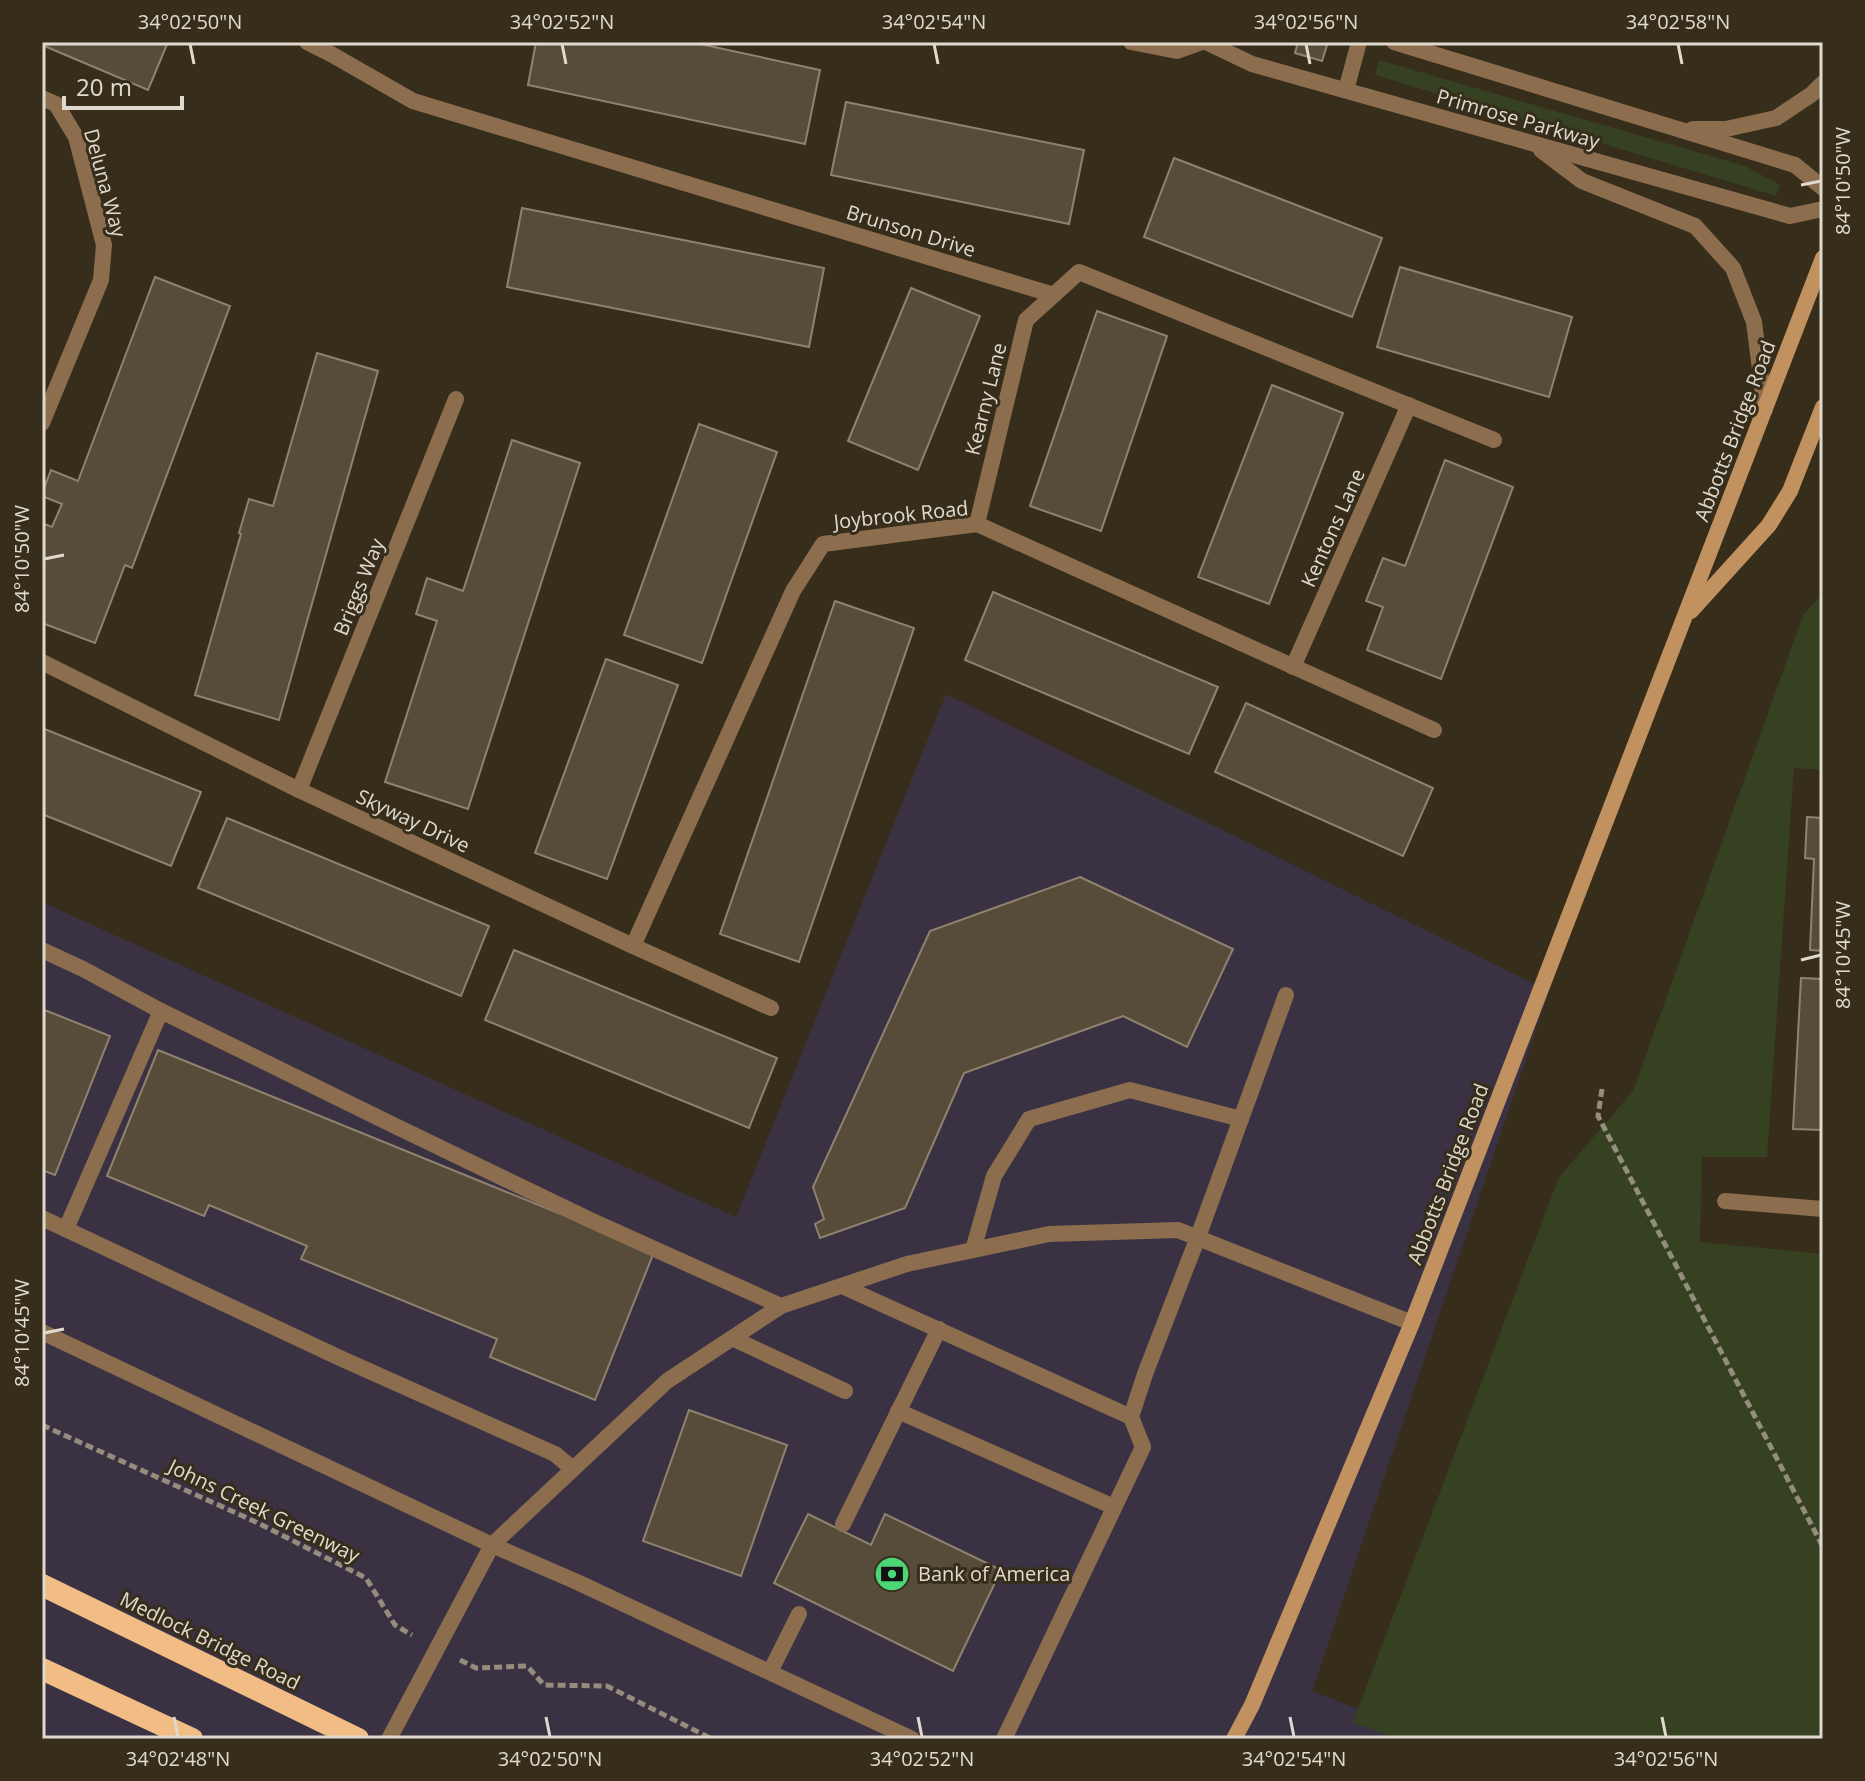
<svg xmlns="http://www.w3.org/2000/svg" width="1865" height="1781" font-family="'Open Sans',sans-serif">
<rect width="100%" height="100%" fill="#372d1b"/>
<polygon fill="#3a3243" points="946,694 1549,991 1312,1691 1436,1739 42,1739 42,902 736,1217"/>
<g fill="#354120">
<polygon points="1379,60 1745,166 1780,185 1776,196 1375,75"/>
<polygon points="1823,593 1823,770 1794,768 1767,1157 1702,1157 1700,1242 1823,1254 1823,1739 1398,1739 1353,1722 1559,1177 1633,1091 1803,615"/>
</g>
<g fill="#574c39" stroke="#8f836f" stroke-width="2">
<polygon points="42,42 168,42 148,90 42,45"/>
<polygon points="536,42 691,42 820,70 805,144 528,85"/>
<polygon points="1298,42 1328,42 1322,61 1295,53"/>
<polygon points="846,102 1084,150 1069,224 831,175"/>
<polygon points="1174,158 1382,238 1352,317 1144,237"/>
<polygon points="522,208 824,268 809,347 507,287"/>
<polygon points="1400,267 1572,317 1549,397 1377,347"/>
<polygon points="155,277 230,306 132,568 125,565 95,643 42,623 42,523 52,527 62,504 42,496 42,493 51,470 78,481"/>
<polygon points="911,288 980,316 918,470 848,441"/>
<polygon points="1097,311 1167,336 1101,531 1030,506"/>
<polygon points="317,353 378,371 279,720 195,695 241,534 239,533 249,499 273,506"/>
<polygon points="1272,385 1343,413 1269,604 1198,577"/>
<polygon points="699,424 777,452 702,663 624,635"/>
<polygon points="512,440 580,463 468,809 385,782 437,621 416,614 427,578 463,591"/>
<polygon points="1445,460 1513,487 1441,679 1367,650 1383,607 1366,601 1383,558 1405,566"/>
<polygon points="993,592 1218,687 1189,754 965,660"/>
<polygon points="835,601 914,628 799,962 720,934"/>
<polygon points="606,659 678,685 607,879 535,853"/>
<polygon points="1246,703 1433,788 1403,856 1215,772"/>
<polygon points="42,728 201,792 171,866 42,814"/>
<polygon points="1807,817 1823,818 1823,951 1810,950 1814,859 1805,858"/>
<polygon points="227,818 489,926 461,996 198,888"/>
<polygon points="1080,877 1233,949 1187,1047 1123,1016 964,1073 905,1208 820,1238 815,1224 824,1219 813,1187 930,931"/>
<polygon points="514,950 777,1058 749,1128 485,1020"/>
<polygon points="1801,978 1823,979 1823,1130 1793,1129"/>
<polygon points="42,1009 110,1036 55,1175 42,1170"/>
<polygon points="158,1050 654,1252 595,1400 490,1357 497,1339 301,1259 307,1246 209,1205 204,1216 107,1176"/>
<polygon points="689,1410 787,1445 741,1576 643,1541"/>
<polygon points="808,1514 871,1545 885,1514 1001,1570 953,1671 774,1583"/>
</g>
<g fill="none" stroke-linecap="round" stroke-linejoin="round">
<g stroke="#948c7d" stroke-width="5" stroke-dasharray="8 4" stroke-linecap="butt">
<polyline points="1602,1089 1598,1116 1823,1547"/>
<polyline points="42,1425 258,1523 366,1578 395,1625 412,1635"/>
<polyline points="460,1660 476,1668 527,1666 544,1685 607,1686 712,1739"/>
</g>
<g stroke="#8c6e4f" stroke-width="16">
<polyline points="42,950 83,969 161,1011 387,1122 588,1219 781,1306"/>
<polyline points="42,1218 340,1358 555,1454 573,1469"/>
<polyline points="66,1229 161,1011"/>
<polyline points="973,1250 994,1176 1029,1119 1130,1090 1241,1119"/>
<polyline points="842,1286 1131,1417"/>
<polyline points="42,1332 492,1545 577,1582 912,1739"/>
<polyline points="732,1338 845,1391"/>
<polyline points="898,1411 1114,1507"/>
<polyline points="843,1524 939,1329"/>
<polyline points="770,1672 799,1614"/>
<polyline points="389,1739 492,1545 667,1381 781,1306 907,1264 1049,1234 1178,1230 1412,1323"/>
<polyline points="1004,1739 1143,1447 1131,1417 1145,1374 1198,1237 1286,995"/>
</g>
<g stroke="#8c6e4f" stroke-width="16">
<polyline points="307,42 331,54 413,101 1054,295"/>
<polyline points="1131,42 1177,51 1202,42"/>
<polyline points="1206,42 1252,64 1790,216 1823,209"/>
<polyline points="1394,42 1795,165 1823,188"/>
<polyline points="1346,90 1359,42"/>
<polyline points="42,98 56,104 76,137 104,245 101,280 42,423"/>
<polyline points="1693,129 1726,129 1776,118 1812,94 1823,83"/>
<polyline points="1541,150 1582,181 1695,226 1733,268 1754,322 1765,409"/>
<polyline points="977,524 1026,320 1079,272 1494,440"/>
<polyline points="42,662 299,790 633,946 771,1008"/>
<polyline points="1293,667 1409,405"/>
<polyline points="299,790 456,399"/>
<polyline points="633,946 793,591 823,544 977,524 1434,730"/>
<polyline points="1725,1201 1823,1209"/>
</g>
<g stroke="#c1915f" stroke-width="16">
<polyline points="1691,611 1769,525 1790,491 1823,407"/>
<polyline points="1234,1739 1252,1705 1412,1323 1823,258"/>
</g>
<g stroke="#f2bc85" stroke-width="22">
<polyline points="42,1585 358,1739"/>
<polyline points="42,1669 192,1739"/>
</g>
</g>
<path fill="none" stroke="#e0dace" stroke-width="3" d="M190,44L194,64M562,44L566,64M934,44L938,64M1306,44L1310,64M1678,44L1682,64M1801,185L1821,181M44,559L64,555M1801,960L1821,955M44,1333L64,1329M174,1717L178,1737M546,1717L550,1737M918,1717L922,1737M1290,1717L1294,1737M1662,1717L1666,1737"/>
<defs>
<symbol id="bank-disc" viewBox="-11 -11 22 22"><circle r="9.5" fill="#4bd677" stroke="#372d1b"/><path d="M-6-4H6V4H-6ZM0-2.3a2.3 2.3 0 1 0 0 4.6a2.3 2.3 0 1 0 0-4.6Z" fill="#111"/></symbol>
</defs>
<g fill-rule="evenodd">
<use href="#bank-disc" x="872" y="1554" width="40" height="40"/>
</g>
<g text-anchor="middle" stroke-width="6" stroke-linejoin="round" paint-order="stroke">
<g font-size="20" fill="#e0dace" stroke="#372d1b">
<text transform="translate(1518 119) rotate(16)" y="7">Primrose Parkway</text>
<text transform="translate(105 183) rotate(75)" y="7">Deluna Way</text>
<text transform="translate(911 231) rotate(17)" y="7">Brunson Drive</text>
<text transform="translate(986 399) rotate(-76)" y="7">Kearny Lane</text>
<text transform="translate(1735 431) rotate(-69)" y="7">Abbotts Bridge Road</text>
<text transform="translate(901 515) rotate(-6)" y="7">Joybrook Road</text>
<text transform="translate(1333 528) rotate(-66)" y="7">Kentons Lane</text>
<text transform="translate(359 587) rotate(-68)" y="7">Briggs Way</text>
<text transform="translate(413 821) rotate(25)" y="7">Skyway Drive</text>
<text transform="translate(1448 1174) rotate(-69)" y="7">Abbotts Bridge Road</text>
<text transform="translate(264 1511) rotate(26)" y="7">Johns Creek Greenway</text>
<text transform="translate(210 1641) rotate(26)" y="7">Medlock Bridge Road</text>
</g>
<g font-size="20" fill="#e0dace" stroke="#372d1b" text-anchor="start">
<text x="918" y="1581">Bank of America</text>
</g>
</g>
<rect width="1865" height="1781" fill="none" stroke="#372d1b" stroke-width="88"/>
<path d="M64 96v12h118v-12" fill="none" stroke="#e0dace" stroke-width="4"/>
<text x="76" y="96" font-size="24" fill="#e0dace" stroke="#372d1b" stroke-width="6" paint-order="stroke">20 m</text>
<rect x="44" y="44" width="1777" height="1693" fill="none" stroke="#e0dace" stroke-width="3"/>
<g font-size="20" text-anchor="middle" fill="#e0dace">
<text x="190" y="29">34°02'50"N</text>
<text x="562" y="29">34°02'52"N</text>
<text x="934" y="29">34°02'54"N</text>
<text x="1306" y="29">34°02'56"N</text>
<text x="1678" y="29">34°02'58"N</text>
<text transform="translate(1843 181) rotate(-90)" y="7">84°10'50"W</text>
<text transform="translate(22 559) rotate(-90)" y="7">84°10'50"W</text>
<text transform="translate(1843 955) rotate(-90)" y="7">84°10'45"W</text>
<text transform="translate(22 1333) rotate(-90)" y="7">84°10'45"W</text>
<text x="178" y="1766">34°02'48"N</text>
<text x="550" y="1766">34°02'50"N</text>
<text x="922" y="1766">34°02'52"N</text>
<text x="1294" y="1766">34°02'54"N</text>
<text x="1666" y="1766">34°02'56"N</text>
</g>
</svg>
